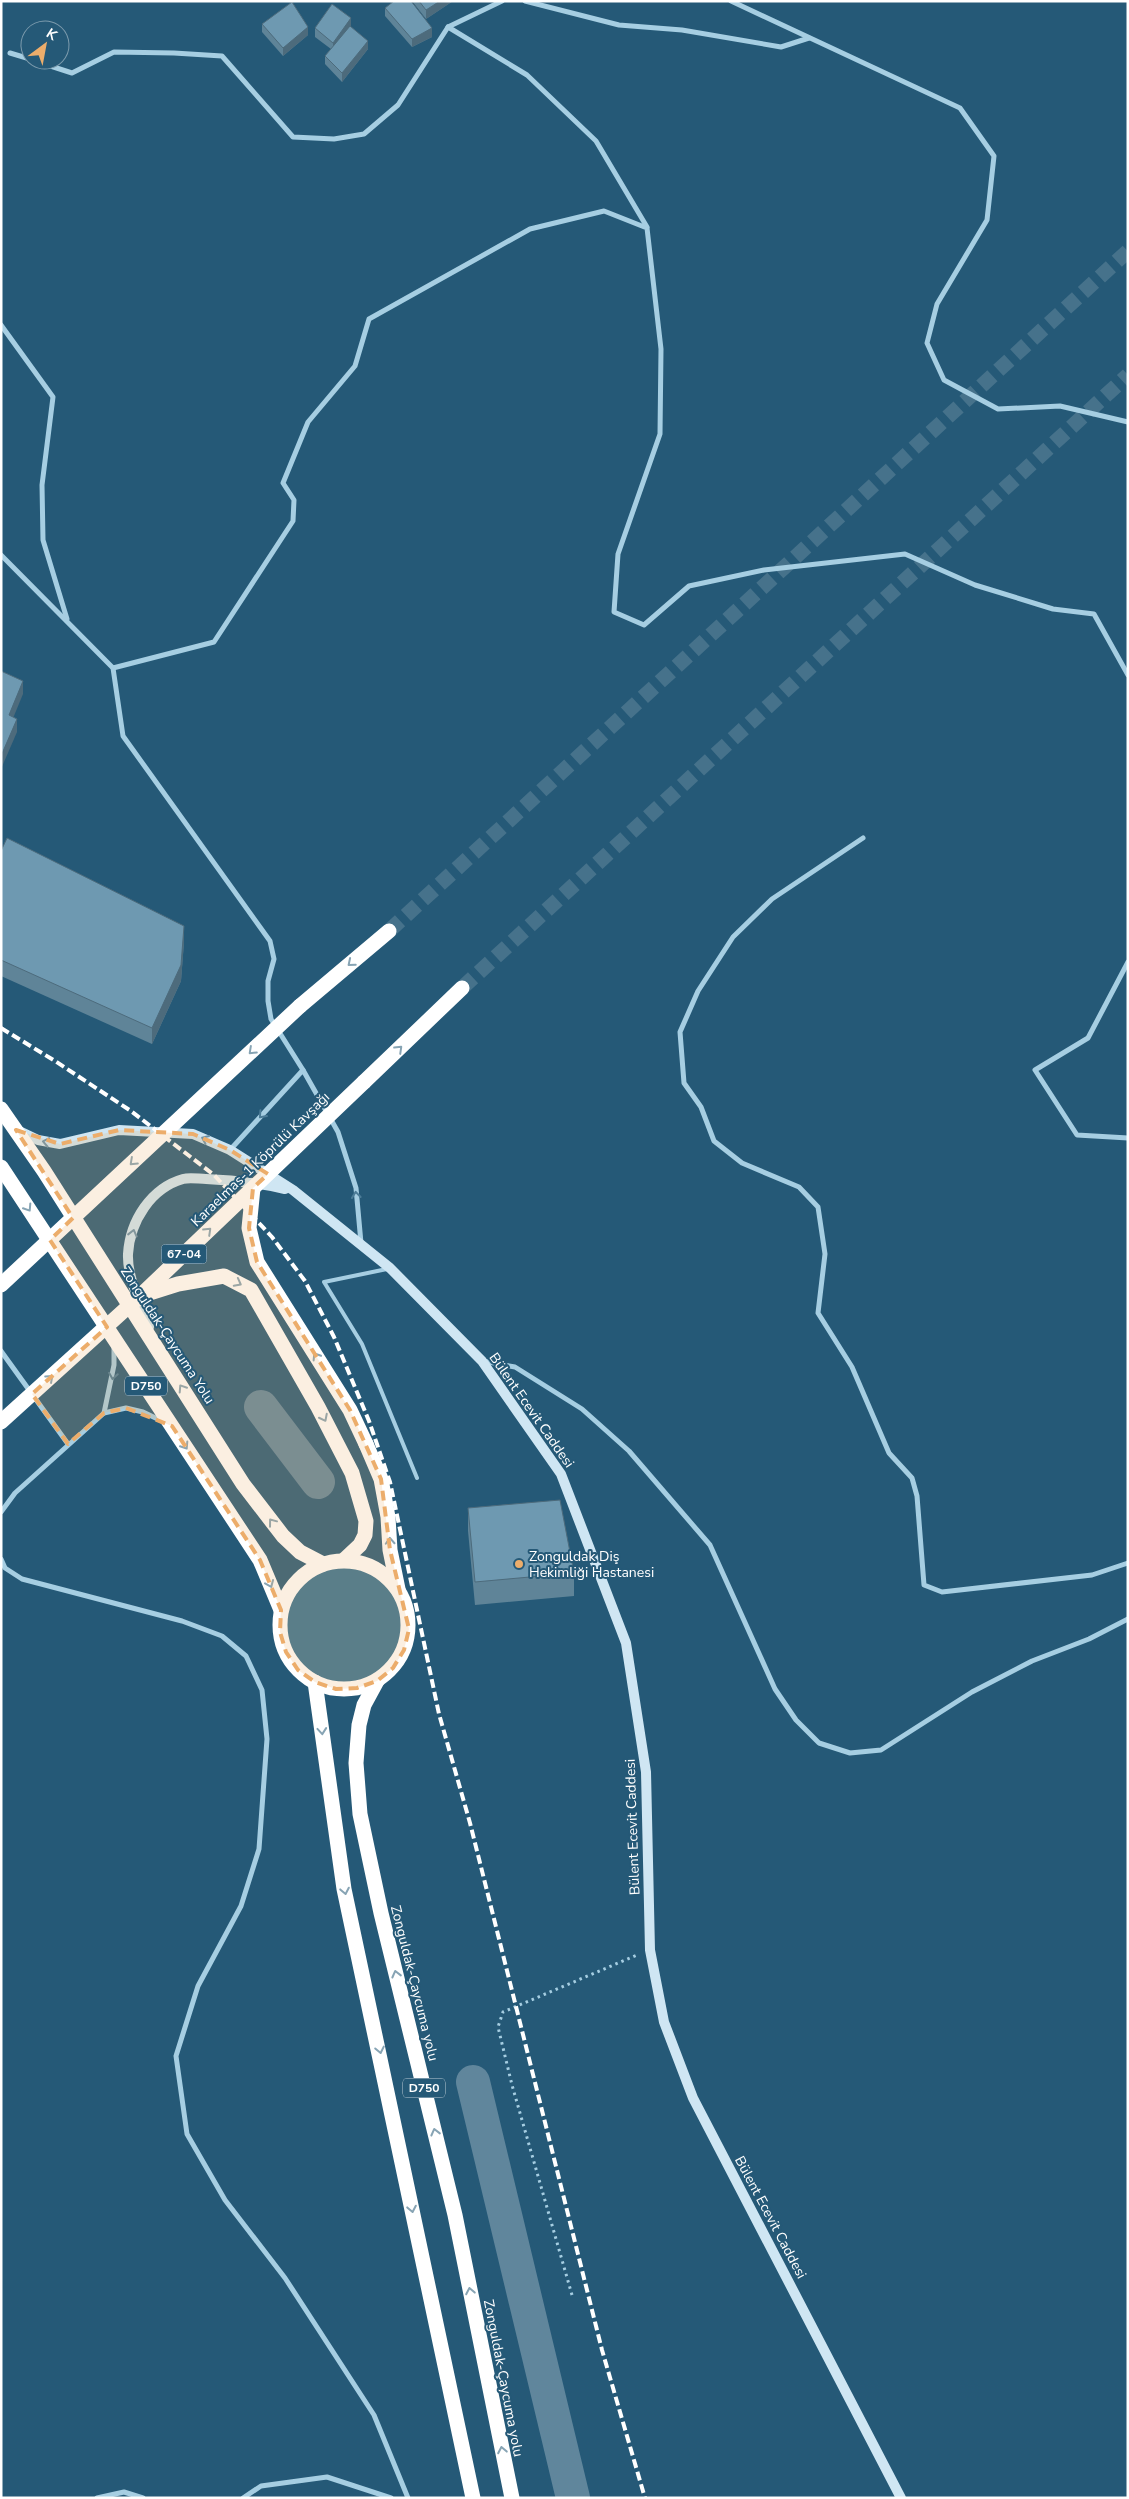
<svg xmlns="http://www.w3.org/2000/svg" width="1129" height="2499" font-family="'Nunito Sans',sans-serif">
<rect width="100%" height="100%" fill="#255977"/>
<circle fill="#367292" cx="344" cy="1625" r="59"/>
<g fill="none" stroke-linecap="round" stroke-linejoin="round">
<g stroke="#60869c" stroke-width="34">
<polyline points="261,1407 318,1482"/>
<polyline points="473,2082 573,2498"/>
</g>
<g stroke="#46728b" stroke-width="15" stroke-dasharray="15 8" stroke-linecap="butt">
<polyline points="389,931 1128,251"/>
<polyline points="462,988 1128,375"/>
</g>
<polyline stroke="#a6cee2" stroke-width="3" stroke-dasharray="2.5 4" stroke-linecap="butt" points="572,2295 512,2085 498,2027 503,2012 637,1955"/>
<polyline stroke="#a6cee2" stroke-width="4" points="387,1269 324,1282 362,1344 417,1478"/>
<g stroke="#a6cee2" stroke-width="5">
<polyline points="525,1 619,25 682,30 781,47 809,38"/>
<polyline points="731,1 960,108 994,156 987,220 937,304 927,343 944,380 998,409 1060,406 1128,422"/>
<polyline points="448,27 527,75 596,141 647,227"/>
<polyline points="10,53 30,59"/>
<polyline points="32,60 72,73 114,52 174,53 222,56 293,137 334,139 364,134 398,105 448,27 502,1"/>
<polyline points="1,325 53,397 42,485 43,540 67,619"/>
<polyline points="1,555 113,668 123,736 270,941 274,959 268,981 268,1001 271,1019 303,1070"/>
<polyline points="113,668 214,642 293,521 294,500 283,483 308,422 355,366 369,319 530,229 604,211 647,228 661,349 660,434 618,554 614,612 644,625 689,586 764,570 905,554 975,585 1053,609 1094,614 1128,675"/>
<polyline points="863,838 772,899 733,937 698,991 680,1032 684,1083 701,1107 714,1141 742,1163 799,1187 818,1207 825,1254 818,1313 852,1367 889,1453 912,1478 917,1496 924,1585 942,1592 1092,1575 1128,1563"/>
<polyline points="1128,962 1088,1038 1035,1070 1077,1135 1128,1138"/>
<polyline points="230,1150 303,1070 338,1132 356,1188 361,1243"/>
<polyline points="1,1351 68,1444"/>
<polyline points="483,1361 515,1367 582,1409 629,1451 710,1545 775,1689 796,1720 819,1743 850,1753 881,1750 972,1692 1032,1661 1089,1639 1128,1619"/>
<polyline points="104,1413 114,1365 114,1347"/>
<polyline points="1,1512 15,1493 104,1413 126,1408 143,1412 164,1422"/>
<polyline points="1,1559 5,1568 22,1579 182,1621 222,1636 246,1656 262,1690 267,1739 259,1849 241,1906 198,1986 176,2056 187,2134 225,2200 285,2278 374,2415 408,2498"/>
<polyline points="97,2498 124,2492 143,2498"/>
<polyline points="243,2498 261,2486 327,2477 391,2498"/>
</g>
<g stroke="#cfe6f3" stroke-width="10">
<polyline points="17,1130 38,1140 60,1144 119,1130 193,1134 230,1150 293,1190 390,1268 482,1361 561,1474 626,1643 646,1772 650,1950 664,2022 693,2098 901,2498"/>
<path d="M149,1327C141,1304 127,1278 128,1254C130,1221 151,1188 183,1179C190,1177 199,1179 206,1179C233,1180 258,1183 285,1189"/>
</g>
<g stroke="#fff" stroke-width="15">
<polyline points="300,1006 389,931"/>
<polyline points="364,1082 462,988"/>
<polyline points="1,1109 44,1171 243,1484 283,1536 300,1552 323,1564"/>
<polyline points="1,1167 260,1560 281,1610"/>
<polyline points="140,1296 178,1284 224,1276 251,1290 318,1407 352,1473 366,1521 365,1535 360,1545 344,1560"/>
<polyline points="366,1444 381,1479 388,1517 390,1550 398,1589"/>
<circle cx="344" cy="1625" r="64"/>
<polyline points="377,1681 364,1705 359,1725 356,1763 360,1814 381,1913 455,2215 512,2498"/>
<polyline points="315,1682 344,1889 473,2498"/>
</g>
<polyline stroke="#fff" stroke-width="4" stroke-dasharray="9 4" stroke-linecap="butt" points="1,1028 55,1061 131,1111 214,1175 272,1237 305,1281 334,1337 369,1421 390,1482 439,1714 470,1823 602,2350 645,2498"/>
<g stroke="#fff" stroke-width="15">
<polyline points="253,1188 249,1228 257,1262 350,1410 366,1444"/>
<polyline points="1,1285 300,1006"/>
<polyline points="1,1422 140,1296 364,1082"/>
</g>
</g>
<g fill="#5f8498">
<polygon points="412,1 453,1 426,19"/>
<polygon points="385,8 432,37 412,47 385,16"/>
<polygon points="262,24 308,35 283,56 262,32"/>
<polygon points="351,27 368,49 342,82 325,64 325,56 331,49 315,37 315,28"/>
<polygon points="1,851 184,942 181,981 152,1044 1,976"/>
<polygon points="468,1508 574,1573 574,1596 475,1605 468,1531"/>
</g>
<g fill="#4d6b7c">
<polygon points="440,1 453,1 426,19 426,10"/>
<polygon points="351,18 351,27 333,51 333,43"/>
<polygon points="308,27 308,35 283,56 283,48"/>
<polygon points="432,28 432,37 412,47 412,39"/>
<polygon points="368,41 368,49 342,82 342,73"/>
<polygon points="23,681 23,694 9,728 9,715"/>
<polygon points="17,719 17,732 1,769 1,756"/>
<polygon points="184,926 184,942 181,981 152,1044 152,1028"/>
</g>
<g fill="#6e99b1" stroke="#4d6b7c">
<polygon points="394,1 411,1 432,28 412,39 385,8"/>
<polygon points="419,1 440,1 426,10"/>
<polygon points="292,2 308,27 283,48 262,24"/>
<polygon points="332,4 351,18 333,43 315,28"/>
<polygon points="350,26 368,41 342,73 325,56"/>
<polygon points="1,671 23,681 9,715 17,719 1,756"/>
<polygon points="7,838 184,926 181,965 152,1028 1,960 1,851"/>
<polygon points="560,1500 574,1573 475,1582 468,1508"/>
</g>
<defs><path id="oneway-chevron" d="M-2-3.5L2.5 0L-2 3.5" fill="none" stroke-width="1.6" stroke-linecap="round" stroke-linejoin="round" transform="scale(1.25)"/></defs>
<g stroke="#87a4b4">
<use href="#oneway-chevron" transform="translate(351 963) rotate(140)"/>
<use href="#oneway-chevron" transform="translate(399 1049) rotate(-44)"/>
<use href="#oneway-chevron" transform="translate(252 1051) rotate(137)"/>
<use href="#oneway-chevron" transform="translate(133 1162) rotate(137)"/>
<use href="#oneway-chevron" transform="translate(28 1208) rotate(57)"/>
<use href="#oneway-chevron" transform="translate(208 1231) rotate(-44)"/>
<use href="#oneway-chevron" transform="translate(238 1283) rotate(28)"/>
<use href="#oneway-chevron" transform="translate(316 1356) rotate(-122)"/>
<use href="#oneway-chevron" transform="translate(50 1378) rotate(-42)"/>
<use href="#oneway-chevron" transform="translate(182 1388) rotate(-123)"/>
<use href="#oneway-chevron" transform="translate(324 1418) rotate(63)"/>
<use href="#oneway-chevron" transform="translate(185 1446) rotate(57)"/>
<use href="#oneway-chevron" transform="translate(272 1522) rotate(-127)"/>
<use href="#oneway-chevron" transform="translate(390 1541) rotate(-93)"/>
<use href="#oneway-chevron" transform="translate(270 1584) rotate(67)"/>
<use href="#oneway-chevron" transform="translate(322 1731) rotate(85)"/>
<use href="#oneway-chevron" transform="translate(345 1891) rotate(79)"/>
<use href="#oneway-chevron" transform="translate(396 1974) rotate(-104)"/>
<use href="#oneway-chevron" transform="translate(380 2050) rotate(78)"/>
<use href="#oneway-chevron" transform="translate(435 2132) rotate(-104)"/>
<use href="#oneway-chevron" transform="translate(412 2209) rotate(79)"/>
<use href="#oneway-chevron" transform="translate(470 2291) rotate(-101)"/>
<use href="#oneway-chevron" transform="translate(502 2450) rotate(-101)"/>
</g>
<g stroke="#4c7c97">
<use href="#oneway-chevron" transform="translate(262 1115) rotate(132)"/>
<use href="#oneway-chevron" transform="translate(356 1195) rotate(-96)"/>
<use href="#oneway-chevron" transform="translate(113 1376) rotate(99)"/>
</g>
<g stroke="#6991a9">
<use href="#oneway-chevron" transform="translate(205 1139) rotate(-156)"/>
<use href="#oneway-chevron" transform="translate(46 1142) rotate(-169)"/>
<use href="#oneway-chevron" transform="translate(133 1233) rotate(-76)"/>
</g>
<path fill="#ecad6b" fill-opacity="0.2" stroke="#ecad6b" stroke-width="4" stroke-dasharray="10 6" stroke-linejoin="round" d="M16,1130L60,1144L119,1130L193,1134L230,1150L268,1174L253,1188L249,1228L257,1262L350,1410L381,1479L390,1550L409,1629L404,1650L393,1668L377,1681L357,1688L336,1689L315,1682L298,1670L286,1652L280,1632L281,1610L260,1560L172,1426L126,1408L104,1413L68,1444L32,1394L107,1327L50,1240L73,1218Z"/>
<circle fill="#ecad6b" stroke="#255977" stroke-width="2" cx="519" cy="1564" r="5"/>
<g text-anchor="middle" stroke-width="4" stroke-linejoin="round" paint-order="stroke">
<g fill="#255977" stroke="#becdd6" stroke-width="1">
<rect x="161.5" y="1244.5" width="45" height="19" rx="4"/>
<rect x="125" y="1376.5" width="42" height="19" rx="4"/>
<rect x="403" y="2078.5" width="42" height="19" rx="4"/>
</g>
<g font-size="12" font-weight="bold" fill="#fff">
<text x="184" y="1258">67-04</text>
<text x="146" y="1390">D750</text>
<text x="424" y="2092">D750</text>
</g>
<g font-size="14" fill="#fff" stroke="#255977">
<text transform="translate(260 1159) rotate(-44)" y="5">Karaelmas-1 Köprülü Kavşağı</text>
<text transform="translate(168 1335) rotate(57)" y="5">Zonguldak-Çaycuma Yolu</text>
<text transform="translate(532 1410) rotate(55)" y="5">Bülent Ecevit Caddesi</text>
<text transform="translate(632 1827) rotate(-92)" y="5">Bülent Ecevit Caddesi</text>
<text transform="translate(415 1983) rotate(76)" y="5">Zonguldak-Çaycuma yolu</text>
<text transform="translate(771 2217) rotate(62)" y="5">Bülent Ecevit Caddesi</text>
<text transform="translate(504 2378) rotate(79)" y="5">Zonguldak-Çaycuma yolu</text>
</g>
<g font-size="14" fill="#fff" stroke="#255977" text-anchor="start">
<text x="529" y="1561">Zonguldak Diş<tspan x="529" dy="16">Hekimliği Hastanesi</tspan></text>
</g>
</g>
<rect width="1129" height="2499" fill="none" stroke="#ffffff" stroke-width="5"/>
<g transform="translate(45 45) rotate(32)"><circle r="24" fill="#255977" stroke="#7c9bad"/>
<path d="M0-4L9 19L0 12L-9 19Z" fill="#ecad6b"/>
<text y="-8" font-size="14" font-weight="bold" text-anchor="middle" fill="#ffffff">K</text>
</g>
</svg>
